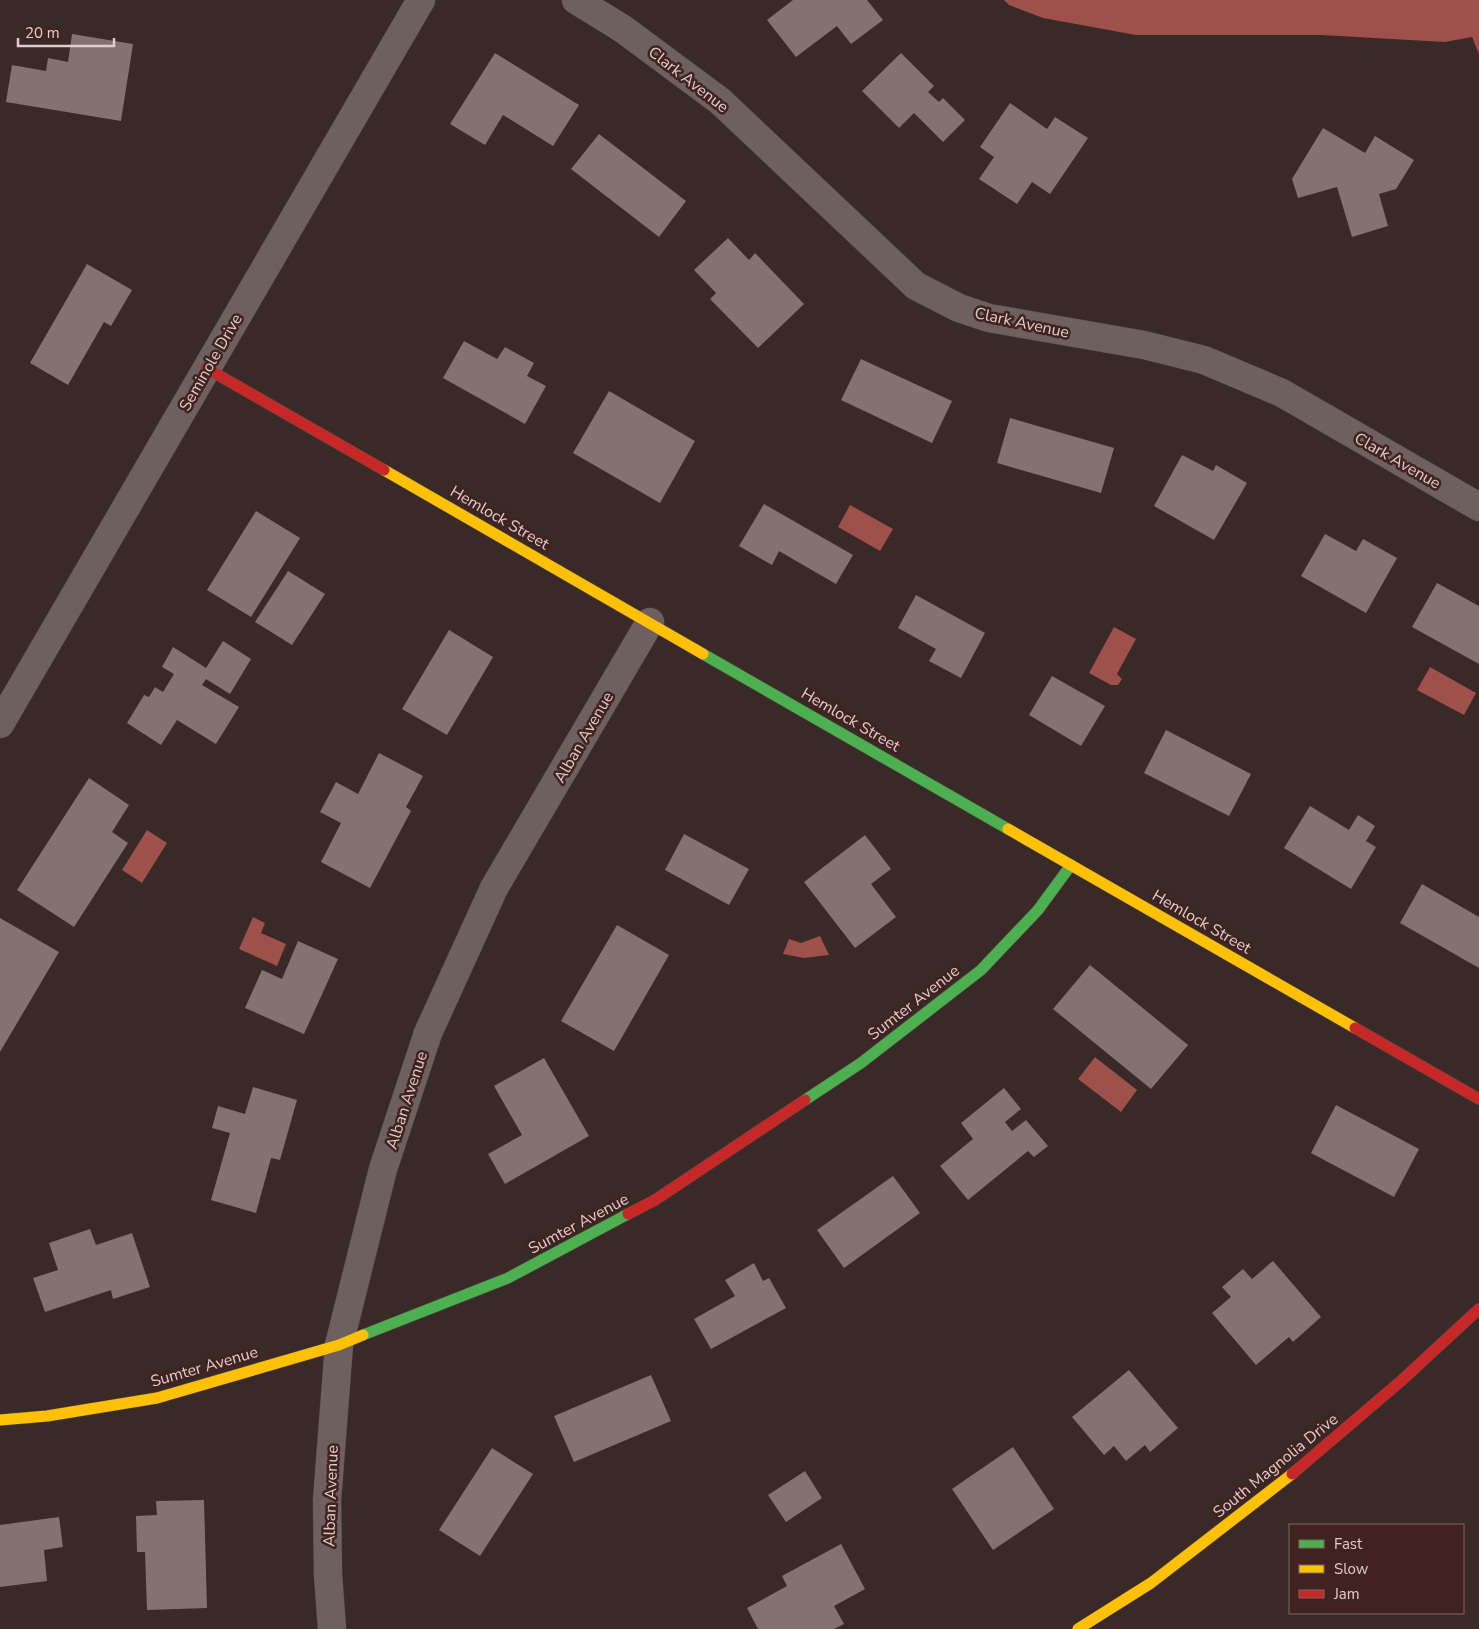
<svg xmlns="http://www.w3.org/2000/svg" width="1479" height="1629" font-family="'Nunito Sans',sans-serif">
<rect width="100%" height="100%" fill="#392927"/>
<g fill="#9e504a">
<polygon points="1004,0 1479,0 1479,54 1472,37 1445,42 1321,35 1136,35 1043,18 1009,5"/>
<polygon points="850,505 893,529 880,551 838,527"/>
<polygon points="1114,627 1136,639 1117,674 1122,679 1118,685 1111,685 1089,673"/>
<polygon points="1430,667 1476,693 1464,715 1417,690"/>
<polygon points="147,830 167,843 142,883 122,870"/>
<polygon points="253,917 265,923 261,933 286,944 277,966 239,949"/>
<polygon points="820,936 829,955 804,958 783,954 789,939 801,943"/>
<polygon points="1095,1057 1137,1090 1121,1112 1078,1079"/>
</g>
<g fill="#827372">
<polygon points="793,0 867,0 883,20 851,44 837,26 796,57 767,20"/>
<polygon points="72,34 133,44 121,121 6,102 12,65 46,71 48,58 68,62"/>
<polygon points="495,53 579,105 553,146 503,115 485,145 450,124"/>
<polygon points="901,53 934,86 928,92 939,102 943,98 965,120 943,142 914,113 899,128 862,91"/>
<polygon points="1010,103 1047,129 1055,117 1088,138 1050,194 1032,182 1017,204 979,179 994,157 980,147"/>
<polygon points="1323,128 1365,153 1375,136 1414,160 1396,189 1379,194 1388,226 1352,237 1337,187 1298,198 1292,179"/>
<polygon points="599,134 686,201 659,237 571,169"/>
<polygon points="728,238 749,260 755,253 804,304 758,348 710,299 716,293 694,270"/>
<polygon points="87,264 132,290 111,326 104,322 68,385 30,363"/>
<polygon points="464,341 497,359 505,347 534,363 527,376 546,386 525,424 443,378"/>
<polygon points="861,359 952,401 932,443 841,400"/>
<polygon points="609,391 695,441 660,503 573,453"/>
<polygon points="1010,418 1114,448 1101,493 997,463"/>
<polygon points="1182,455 1213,471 1216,465 1247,483 1214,540 1154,506"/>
<polygon points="764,504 853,555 836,584 779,551 772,565 739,546"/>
<polygon points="256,511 300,538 251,617 207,590"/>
<polygon points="1325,534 1356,551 1363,539 1397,558 1366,613 1301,576"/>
<polygon points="288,571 325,594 292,645 255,622"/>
<polygon points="1437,583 1479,606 1479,664 1412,627"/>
<polygon points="916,595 985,633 961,678 929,661 936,649 898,628"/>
<polygon points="449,630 493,657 447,735 402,709"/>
<polygon points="223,641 251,659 230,694 206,679 202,685 239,707 216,744 177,720 161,745 127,723 144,695 149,697 155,687 163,692 174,674 162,667 173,647 206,668"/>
<polygon points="1052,676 1105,706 1081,746 1029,715"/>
<polygon points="1166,730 1251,774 1229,816 1144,773"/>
<polygon points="379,753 423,776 406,807 411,811 370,888 321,862 341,823 320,812 336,782 358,794"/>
<polygon points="89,778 129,805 112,832 128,843 74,927 17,890"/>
<polygon points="1310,806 1349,830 1358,815 1375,826 1366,841 1376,847 1351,889 1284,848"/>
<polygon points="684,834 749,869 729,905 665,870"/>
<polygon points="865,835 891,869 871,884 896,917 855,948 804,882"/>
<polygon points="1422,884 1479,917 1479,968 1400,923"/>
<polygon points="0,918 59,952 0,1052"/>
<polygon points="617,925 669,955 614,1051 561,1021"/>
<polygon points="298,941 338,959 304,1034 245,1008 262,970 282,979"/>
<polygon points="1090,965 1188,1045 1151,1089 1053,1009"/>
<polygon points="544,1058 589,1136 505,1184 488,1154 522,1135 494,1086"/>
<polygon points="253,1087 297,1100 280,1160 271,1158 256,1213 211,1200 230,1133 212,1128 218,1106 245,1114"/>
<polygon points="1004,1088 1021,1109 1005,1122 1012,1131 1026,1120 1048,1146 1034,1157 1028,1151 968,1200 940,1166 973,1139 961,1123"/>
<polygon points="1336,1105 1419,1149 1394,1197 1311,1153"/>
<polygon points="893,1176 920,1213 844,1268 817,1230"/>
<polygon points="90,1229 96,1245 132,1233 150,1287 113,1299 111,1290 45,1312 33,1278 58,1270 49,1243"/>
<polygon points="1273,1261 1321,1317 1293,1342 1289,1337 1256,1365 1212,1313 1231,1297 1222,1287 1243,1269 1252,1279"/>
<polygon points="754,1263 763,1281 769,1278 786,1308 711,1349 694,1319 735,1296 725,1280"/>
<polygon points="1129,1370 1178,1428 1150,1452 1145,1445 1126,1461 1114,1446 1104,1455 1072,1417"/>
<polygon points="651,1375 671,1421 574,1462 554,1416"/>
<polygon points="1013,1447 1054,1509 993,1550 952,1489"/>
<polygon points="492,1448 533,1474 480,1556 439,1530"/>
<polygon points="805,1471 822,1498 786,1522 768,1495"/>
<polygon points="204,1500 207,1608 147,1610 145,1552 137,1552 136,1516 157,1515 156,1501"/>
<polygon points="59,1517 63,1547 44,1550 47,1581 0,1587 0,1525"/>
<polygon points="841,1544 865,1589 834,1606 844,1624 834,1629 758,1629 747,1608 787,1586 782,1576"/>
</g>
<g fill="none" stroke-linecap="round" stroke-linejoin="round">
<defs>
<g id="street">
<polyline points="576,0 623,29 720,101 916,286 959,308 989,318 1144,345 1204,360 1282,393 1479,507"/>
<polyline points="0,724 421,0"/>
<polyline points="332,1629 328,1574 327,1500 339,1345 383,1169 428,1033 494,888 650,622"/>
</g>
<g id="fast">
<polyline points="703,654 1008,829"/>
<polyline points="805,1100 861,1063 981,970 1038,910 1071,865"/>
<polyline points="363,1335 508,1278 628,1214"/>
</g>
<g id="slow">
<polyline points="384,470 703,654"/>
<polyline points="1008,829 1355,1028"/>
<polyline points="0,1420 47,1416 157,1398 339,1345 363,1335"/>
<polyline points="1078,1629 1151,1583 1292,1474"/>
</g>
<g id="jam">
<polyline points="206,368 384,470"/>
<polyline points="1355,1028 1479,1099"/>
<polyline points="628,1214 655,1200 805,1100"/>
<polyline points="1292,1474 1401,1381 1479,1309"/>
</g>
</defs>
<use href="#street" stroke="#554745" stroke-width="29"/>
<use href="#fast" stroke="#554745" stroke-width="12"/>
<use href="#slow" stroke="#554745" stroke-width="12"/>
<use href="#jam" stroke="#554745" stroke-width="12"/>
<use href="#street" stroke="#6d605f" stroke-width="28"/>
<use href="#fast" stroke="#4caf50" stroke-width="11"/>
<use href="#slow" stroke="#ffc107" stroke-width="11"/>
<use href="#jam" stroke="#c62828" stroke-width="11"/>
</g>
<g text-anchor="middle" stroke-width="5" stroke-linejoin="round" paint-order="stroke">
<g font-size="16" fill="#e0ccca" stroke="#402320">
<text transform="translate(689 79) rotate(38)" y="6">Clark Avenue</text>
<text transform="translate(1022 322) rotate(12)" y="6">Clark Avenue</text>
<text transform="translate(210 362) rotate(-60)" y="6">Seminole Drive</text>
<text transform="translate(1398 460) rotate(30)" y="6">Clark Avenue</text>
<text transform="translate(500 517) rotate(30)" y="6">Hemlock Street</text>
<text transform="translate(851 719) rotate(30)" y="6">Hemlock Street</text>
<text transform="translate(583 737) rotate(-60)" y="6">Alban Avenue</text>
<text transform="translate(1202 921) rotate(30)" y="6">Hemlock Street</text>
<text transform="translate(913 1002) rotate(-38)" y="6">Sumter Avenue</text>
<text transform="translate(406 1100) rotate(-72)" y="6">Alban Avenue</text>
<text transform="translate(578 1223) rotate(-28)" y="6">Sumter Avenue</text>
<text transform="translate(204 1366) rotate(-16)" y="6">Sumter Avenue</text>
<text transform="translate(1275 1465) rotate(-39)" y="6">South Magnolia Drive</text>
<text transform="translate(330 1496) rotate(-88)" y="6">Alban Avenue</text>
</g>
</g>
<rect x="1289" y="1524" width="175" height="90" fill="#402320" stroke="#806764"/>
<rect x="1299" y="1540" width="25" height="8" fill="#4caf50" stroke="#806764"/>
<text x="1334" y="1549" font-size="15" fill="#e0ccca">Fast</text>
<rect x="1299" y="1565" width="25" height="8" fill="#ffc107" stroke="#806764"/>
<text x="1334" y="1574" font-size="15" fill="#e0ccca">Slow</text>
<rect x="1299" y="1590" width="25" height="8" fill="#c62828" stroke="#806764"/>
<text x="1334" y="1599" font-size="15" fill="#e0ccca">Jam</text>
<path d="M18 38v8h96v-8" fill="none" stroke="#e0ccca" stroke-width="2.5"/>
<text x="25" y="38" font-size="15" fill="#e0ccca" stroke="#402320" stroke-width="4" paint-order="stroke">20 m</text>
</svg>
